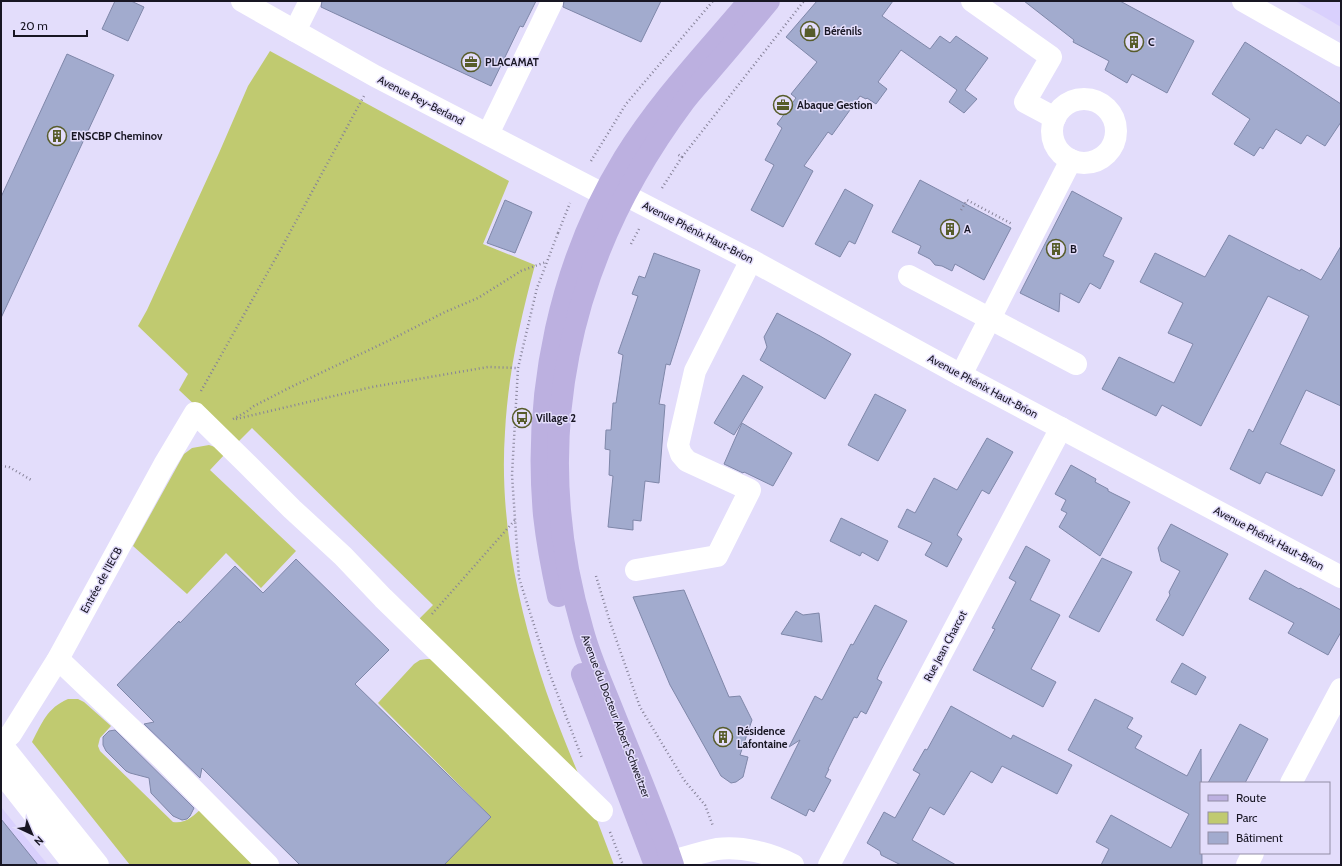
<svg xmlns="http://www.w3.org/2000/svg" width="1342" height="866" font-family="Cabin,sans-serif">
<rect width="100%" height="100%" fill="#e3ddfb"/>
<g fill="#d9d0fd">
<polygon points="1295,1 1341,1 1341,27 1319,14"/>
<polygon points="1,807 48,865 1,865"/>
</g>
<g fill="#c0ca70">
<path d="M270,51L509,181L483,244L535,265C520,320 508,375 505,432C499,519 518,608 546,691C556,720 568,749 580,778L418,620L433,605L252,428L236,444L179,390L188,374L138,326L147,310L219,153L248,86Z"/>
<polygon points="209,445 218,448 226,453 210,470 296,551 261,588 226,553 187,594 133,546 184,454 192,448"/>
<polygon points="427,659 433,659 592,807 614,865 432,865 458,850 491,817 378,703 414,664 420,660"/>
<path d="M68,699H78L84,702L111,726L100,738L98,746L100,751L173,822C186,824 193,816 202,808L257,865H130L32,742C42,723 47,708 68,699Z"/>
</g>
<g fill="#a2abce" stroke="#7f87a9">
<polygon points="115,1 131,1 144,7 128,41 102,29"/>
<polygon points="322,1 536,1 523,27 520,26 491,86 321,7"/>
<polygon points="564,1 661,1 641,42 563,7"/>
<polygon points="817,1 893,1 882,16 930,49 940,36 950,43 956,36 988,58 965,90 977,99 964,113 949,102 957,90 901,50 878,82 887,89 876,104 867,98 866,99 860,96 832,135 828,132 804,166 813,171 783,227 751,210 774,165 765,160 782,128 777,124 796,98 791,94 817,62 786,37"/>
<polygon points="1024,1 1120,1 1194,41 1167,93 1132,74 1127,83 1105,70 1109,61 1073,42 1074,40"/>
<polygon points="1245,42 1289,70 1341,104 1341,122 1325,146 1307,135 1301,144 1276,129 1263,149 1260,147 1254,156 1234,144 1250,119 1212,94"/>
<polygon points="67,54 114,75 1,318 1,197"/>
<polygon points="920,180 1011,228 984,280 955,264 952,271 942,266 935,265 930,259 918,253 921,246 892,232"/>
<polygon points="845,189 873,205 855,244 849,241 840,257 815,244"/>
<polygon points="1072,191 1122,218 1103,256 1114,261 1100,289 1090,283 1079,303 1060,293 1059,312 1020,293"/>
<polygon points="505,200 532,212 515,253 487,243"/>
<polygon points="1229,235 1300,271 1301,269 1321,280 1341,246 1341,406 1306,390 1280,444 1335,470 1322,496 1266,472 1260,484 1230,469 1249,429 1253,432 1309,316 1268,296 1201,426 1162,405 1156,416 1102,389 1119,357 1174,383 1193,344 1168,333 1183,303 1140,282 1155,253 1205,277"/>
<polygon points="654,253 700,270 670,365 666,364 659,404 665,405 659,483 645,481 641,521 633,520 633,530 608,527 613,476 609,475 610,450 605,449 606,430 611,430 613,403 616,403 623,355 618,353 638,296 632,294 639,276 645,278"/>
<polygon points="777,313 820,336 851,354 825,399 760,360 767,347 764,337"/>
<polygon points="743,375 763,387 734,435 714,423"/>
<polygon points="875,394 906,410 878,461 848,445"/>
<polygon points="742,423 792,453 773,486 744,472 743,473 724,464"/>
<polygon points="987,438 1013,452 989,494 982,490 957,535 962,539 947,567 925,555 932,543 898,527 907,509 915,513 934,478 957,490"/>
<polygon points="1071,465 1096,479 1095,482 1108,489 1108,491 1130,502 1100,556 1059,527 1067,513 1061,510 1066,500 1055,494"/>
<polygon points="841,518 888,541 878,561 862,552 860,556 830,541"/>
<polygon points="1171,524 1228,554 1183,636 1156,620 1170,595 1169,592 1180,571 1161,561 1158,548"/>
<polygon points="1026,546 1050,560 1030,600 1060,615 1031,669 1056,682 1043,707 973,670 995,629 992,628 1016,582 1009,578"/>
<polygon points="1102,558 1132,572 1099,632 1069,617"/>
<polygon points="296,559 389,650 355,684 491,817 444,865 300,865 202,768 200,778 144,724 154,722 117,685 179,621 180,623 235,566 263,593"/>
<polygon points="1265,570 1299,589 1300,588 1341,610 1341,632 1328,655 1288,633 1294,623 1249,599"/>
<polygon points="684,590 729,697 740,696 752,720 740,755 748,757 743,777 736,782 731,783 721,776 670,685 633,597"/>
<polygon points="875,605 907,621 880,672 877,679 882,682 866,714 861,711 857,718 854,717 828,769 829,769 825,777 831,780 814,812 809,809 806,816 771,798 800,740 789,747 815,696 822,700 851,644 853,645"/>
<polygon points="796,611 803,615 819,613 822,642 781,634"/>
<polygon points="1182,663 1206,677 1196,695 1171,682"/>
<polygon points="1095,699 1133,718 1127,728 1142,736 1135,748 1187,776 1201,749 1202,865 1101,865 1109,849 1096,842 1111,815 1171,848 1189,814 1068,750"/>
<polygon points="951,706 1011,739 1013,735 1072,765 1057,794 1002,766 992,783 971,771 944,815 930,807 912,840 956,865 901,865 881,855 880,851 867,843 884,812 895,818 920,774 913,770 925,749 927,750"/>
<polygon points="1240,724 1268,739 1245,783 1208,783"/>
<polygon points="115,730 194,808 190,816 187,819 182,820 173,816 151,793 149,778 130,773 126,771 106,751 103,745 103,737 109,731"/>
<polygon points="1,819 38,865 1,865"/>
</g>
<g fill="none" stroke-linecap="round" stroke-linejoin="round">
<g stroke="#868298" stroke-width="2.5" stroke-dasharray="1 3" stroke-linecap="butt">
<polyline points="682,157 804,1"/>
<polyline points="591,161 626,104 713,1"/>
<polyline points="662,188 682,157 677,154"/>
<polyline points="961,210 967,200 1012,224"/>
<polyline points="558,233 537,288 518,368 512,475 519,578 549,672 582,758"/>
<polyline points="558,233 570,203"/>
<polyline points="631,244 639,229"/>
<polyline points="201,391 282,247 364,96"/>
<polyline points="233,419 246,412 254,406 289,388 390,340 445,312 478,298 521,271 546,262"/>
<polyline points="236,419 372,387 488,367 518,368"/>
<polyline points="1,466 9,467 33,481"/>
<polyline points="596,576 610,622 640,707 684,780 705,805 713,826"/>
<polyline points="432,614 515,520"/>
<polyline points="610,832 623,865"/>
</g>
<g stroke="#fff" stroke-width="22">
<polyline points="242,1 375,76 603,194"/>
<polyline points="972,1 1051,57 1025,102 1055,118"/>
<polyline points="1243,1 1341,56"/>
<polyline points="295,31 310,1"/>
<circle cx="1084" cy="131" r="32"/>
<polyline points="488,134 552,2"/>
<polyline points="625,195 751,260 961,375 1341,577"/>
<polyline points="909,276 1076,364"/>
<polyline points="961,375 1071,160"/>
<polyline points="636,570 717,556 750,490 687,461 681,454 678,445 695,371 751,260"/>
<polyline points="58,659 164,760 268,865"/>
<polyline points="1,743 11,734 58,659 164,465 195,413 246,463 292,509 343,556 383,598 602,811"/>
<polyline points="1,744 98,865"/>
<polyline points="1,772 74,865"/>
<polyline points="1291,783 1341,689"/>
<path d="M672,861C687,857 702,852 717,849C742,846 771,853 793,865"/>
<polyline points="829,865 1061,428"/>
<polyline points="1247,865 1253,853"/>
</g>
<g stroke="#bcb0e0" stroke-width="22">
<path d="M558,596C552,569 547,542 544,515C533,391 560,263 624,158C659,101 706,52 749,1"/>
<polyline points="582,674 655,865"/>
<path d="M673,865C655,811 632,759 611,706C601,681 590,657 583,631C527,442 567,259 684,102C692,91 702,81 711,70C731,47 750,24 769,1"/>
</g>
</g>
<defs>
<symbol id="shop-ring" viewBox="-11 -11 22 22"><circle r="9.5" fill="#e3ddfb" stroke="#575c2a" stroke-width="1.5"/><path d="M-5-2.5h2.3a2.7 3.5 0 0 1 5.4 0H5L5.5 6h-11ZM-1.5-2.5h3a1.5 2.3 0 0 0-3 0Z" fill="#575c2a"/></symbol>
<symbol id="building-ring" viewBox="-11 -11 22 22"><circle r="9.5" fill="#e3ddfb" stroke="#575c2a" stroke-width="1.5"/><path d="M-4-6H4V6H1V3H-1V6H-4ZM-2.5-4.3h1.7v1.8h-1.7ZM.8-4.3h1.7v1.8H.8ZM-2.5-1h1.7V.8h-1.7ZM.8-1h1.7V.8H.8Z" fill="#575c2a"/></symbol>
<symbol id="office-ring" viewBox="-11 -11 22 22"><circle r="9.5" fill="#e3ddfb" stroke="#575c2a" stroke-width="1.5"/><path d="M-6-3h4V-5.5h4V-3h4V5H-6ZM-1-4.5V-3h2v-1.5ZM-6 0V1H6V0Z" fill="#575c2a"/></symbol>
<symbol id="bus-ring" viewBox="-11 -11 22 22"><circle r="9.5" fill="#e3ddfb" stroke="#575c2a" stroke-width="1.5"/><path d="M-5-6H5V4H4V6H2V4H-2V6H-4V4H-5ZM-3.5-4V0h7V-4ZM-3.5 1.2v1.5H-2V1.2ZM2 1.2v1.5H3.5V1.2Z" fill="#575c2a"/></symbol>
</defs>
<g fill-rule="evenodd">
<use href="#shop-ring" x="799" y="20" width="22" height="22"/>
<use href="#building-ring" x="1123" y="31" width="22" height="22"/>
<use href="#office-ring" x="460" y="51" width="22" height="22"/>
<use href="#office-ring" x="772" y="94" width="22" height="22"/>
<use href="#building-ring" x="46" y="125" width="22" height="22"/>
<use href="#building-ring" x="939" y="218" width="22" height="22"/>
<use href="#building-ring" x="1045" y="238" width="22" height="22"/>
<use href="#bus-ring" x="511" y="407" width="22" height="22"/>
<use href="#building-ring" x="712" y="726" width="22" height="22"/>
</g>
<g text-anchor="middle" stroke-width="3" stroke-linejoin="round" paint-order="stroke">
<g font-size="11" font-weight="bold" fill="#181623" stroke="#e3ddfb" text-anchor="start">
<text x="824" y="35">Bérénils</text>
<text x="1148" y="46">C</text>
<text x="485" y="66">PLACAMAT</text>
<text x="797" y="109">Abaque Gestion</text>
<text x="71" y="140">ENSCBP Cheminov</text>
<text x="964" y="233">A</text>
<text x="1070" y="253">B</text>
<text x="536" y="422">Village 2</text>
<text x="737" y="735">Résidence<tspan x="737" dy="13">Lafontaine</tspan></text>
</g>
<g font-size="11" fill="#181623" stroke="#e3ddfb">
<text transform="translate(421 100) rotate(27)" y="4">Avenue Pey-Berland</text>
<text transform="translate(698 232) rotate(27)" y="4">Avenue Phénix Haut-Brion</text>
<text transform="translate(983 386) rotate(28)" y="4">Avenue Phénix Haut-Brion</text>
<text transform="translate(1269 538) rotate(28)" y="4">Avenue Phénix Haut-Brion</text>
<text transform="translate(101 580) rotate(-61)" y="4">Entrée de l'IECB</text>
<text transform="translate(945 646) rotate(-62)" y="4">Rue Jean Charcot</text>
<text transform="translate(616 716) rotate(69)" y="4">Avenue du Docteur Albert Schweitzer</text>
</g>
</g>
<rect width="1342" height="866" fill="none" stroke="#181623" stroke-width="4"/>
<rect x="1200" y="782" width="130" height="72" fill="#e3ddfb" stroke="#928da5"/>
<rect x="1208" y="795" width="20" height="6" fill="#bcb0e0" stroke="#928da5"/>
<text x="1236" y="802" font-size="12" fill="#181623">Route</text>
<rect x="1208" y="812" width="20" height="12" fill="#c0ca70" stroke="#928da5"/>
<text x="1236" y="822" font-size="12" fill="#181623">Parc</text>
<rect x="1208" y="832" width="20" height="12" fill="#a2abce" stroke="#928da5"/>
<text x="1236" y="842" font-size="12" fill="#181623">Bâtiment</text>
<g transform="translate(32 834) rotate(136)" stroke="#e3ddfb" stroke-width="3" paint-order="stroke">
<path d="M0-3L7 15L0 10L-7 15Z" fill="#181623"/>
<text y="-6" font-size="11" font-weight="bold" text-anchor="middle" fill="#181623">N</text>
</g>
<path d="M14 30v6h73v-6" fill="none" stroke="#181623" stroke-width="2"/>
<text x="20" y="30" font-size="12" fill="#181623" stroke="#e3ddfb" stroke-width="3" paint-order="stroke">20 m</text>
</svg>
